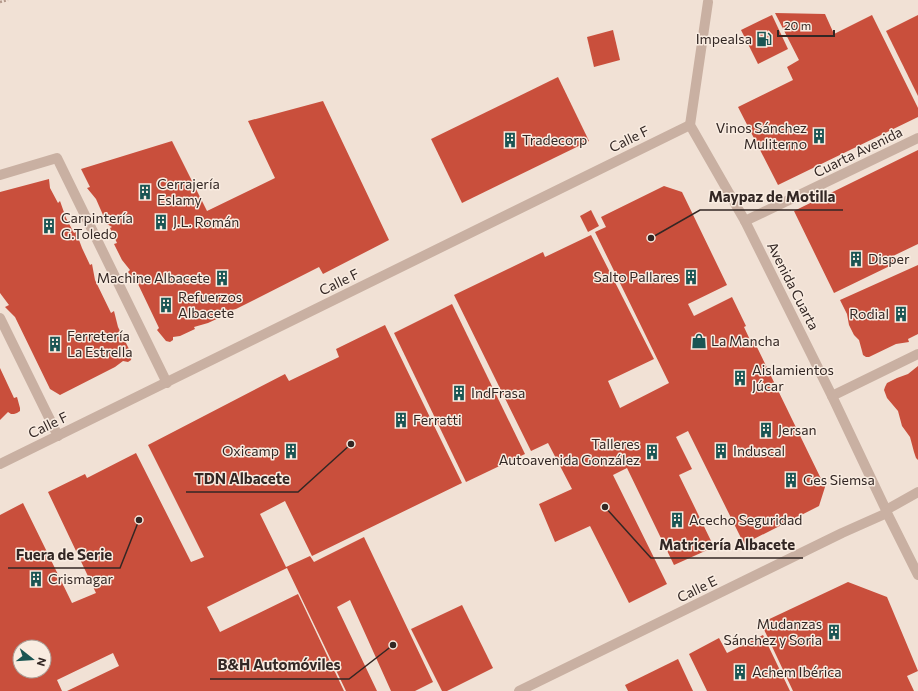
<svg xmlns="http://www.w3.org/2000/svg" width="918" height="691" font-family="Commissioner,sans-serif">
<rect width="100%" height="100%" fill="#f1e1d5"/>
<g fill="#c94f3c" fill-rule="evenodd">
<polygon points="775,13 825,14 834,34 872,15 918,108 918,117 778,185 738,107 793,80 787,67 799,60"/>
<polygon points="772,15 788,49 758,64 741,30"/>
<polygon points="918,15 918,96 886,31"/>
<polygon points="613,30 620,60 594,67 587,37"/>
<polygon points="558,77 589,141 462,203 431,139"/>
<polygon points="323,101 389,240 323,274 319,267 236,309 222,312 223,316 208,323 194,327 195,329 180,336 173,337 173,340 170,342 166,341 157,330 159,328 138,284 128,272 130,270 122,260 114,244 117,243 110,228 112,227 107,224 101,216 103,215 96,199 87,188 90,187 81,169 172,141 207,211 275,178 248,121"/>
<polygon points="918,150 918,244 893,256 896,263 834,293 794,211"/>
<polygon points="49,179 50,188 58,203 60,201 66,218 74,233 76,232 82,248 90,265 92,264 95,280 111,313 114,311 118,327 132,355 131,360 128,362 123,361 115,367 60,395 50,389 15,317 5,307 9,305 0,293 0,192"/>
<polygon points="664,186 682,192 727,285 688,304 694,316 732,297 746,326 744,327 751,342 754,341 825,487 819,506 744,544 688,431 676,437 692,469 679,475 714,547 674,565 627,468 613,475 667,584 629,603 590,526 555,542 539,504 572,489 548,443 531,451 454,295 543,252 545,257 591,235 654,359 608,381 620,408 669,383 595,232 606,227 601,217"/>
<polygon points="591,210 599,226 588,232 580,216"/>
<polygon points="918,265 918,334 908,339 909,342 896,344 869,357 866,357 863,355 862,351 859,340 854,335 849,325 847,314 840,300"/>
<polygon points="452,304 525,454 466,482 394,333"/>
<path d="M385,325L462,483L312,556L285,501L260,514L286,567L310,556L314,562L364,537L433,682L415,691H391L350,600L337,607L377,691H346L287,568L207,607L220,632L298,594L344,691H67L119,666L113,653L57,680L62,691H0V515L23,503L72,603L96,593L48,492L85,474L87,478L136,453L191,562L204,557L148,445L285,374L289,381L339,357L336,349ZM20,647H44V671H20Z"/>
<polygon points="918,366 918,460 916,458 914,452 910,437 902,426 898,411 887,398 884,390 885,387 887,383 897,378 908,374"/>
<polygon points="0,368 14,398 17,397 20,408 20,411 17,413 14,414 11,414 8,412 0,420"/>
<polygon points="848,582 887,597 918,671 907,676 914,691 793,691 761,623"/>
<polygon points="462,605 493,668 447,691 442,691 411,629"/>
<polygon points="763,635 790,691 707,691 689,654 719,638 727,653"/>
<polygon points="678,659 693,691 628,691 625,685"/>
</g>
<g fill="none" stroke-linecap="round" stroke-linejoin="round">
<polyline stroke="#b4998c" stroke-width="2.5" stroke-dasharray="2 2" stroke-linecap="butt" points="0,2 8,0"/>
<g stroke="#c9b0a2" stroke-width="10">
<polyline points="0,175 57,158 167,383"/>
<polyline points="0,318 58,436"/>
<polyline points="832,396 918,354"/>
<polyline points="886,510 918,492"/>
</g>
<g stroke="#c9b0a2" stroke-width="10">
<polyline points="708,2 690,125 745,221 832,396 886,510 887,513 918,575"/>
<polyline points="745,221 918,138"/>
<polyline points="0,464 690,125"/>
<polyline points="519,691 842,533 887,513"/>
</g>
</g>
<defs>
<symbol id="fuel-bare" viewBox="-9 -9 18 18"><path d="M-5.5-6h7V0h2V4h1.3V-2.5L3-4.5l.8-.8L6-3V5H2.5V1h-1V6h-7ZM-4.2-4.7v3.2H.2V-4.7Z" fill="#1a5553" stroke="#f9ece1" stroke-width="2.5" paint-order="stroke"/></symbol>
<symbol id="building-bare" viewBox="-9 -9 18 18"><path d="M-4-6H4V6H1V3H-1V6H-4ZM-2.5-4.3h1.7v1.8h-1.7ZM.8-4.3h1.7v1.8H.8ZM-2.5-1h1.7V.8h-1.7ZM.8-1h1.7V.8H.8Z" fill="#1a5553" stroke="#f9ece1" stroke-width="2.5" paint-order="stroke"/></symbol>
<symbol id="shop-bare" viewBox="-9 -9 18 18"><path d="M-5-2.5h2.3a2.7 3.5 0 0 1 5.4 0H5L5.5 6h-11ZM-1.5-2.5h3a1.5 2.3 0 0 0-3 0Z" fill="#1a5553" stroke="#f9ece1" stroke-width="2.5" paint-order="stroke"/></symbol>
</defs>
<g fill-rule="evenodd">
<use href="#fuel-bare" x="753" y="28" width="22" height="22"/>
<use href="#building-bare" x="808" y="125" width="22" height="22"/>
<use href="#building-bare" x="499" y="129" width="22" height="22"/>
<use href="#building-bare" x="134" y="181" width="22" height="22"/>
<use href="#building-bare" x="150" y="211" width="22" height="22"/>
<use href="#building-bare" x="38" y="215" width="22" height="22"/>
<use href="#building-bare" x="845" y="248" width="22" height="22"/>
<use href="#building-bare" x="680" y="266" width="22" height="22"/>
<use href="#building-bare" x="211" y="267" width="22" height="22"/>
<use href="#building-bare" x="155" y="294" width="22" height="22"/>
<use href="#building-bare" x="890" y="303" width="22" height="22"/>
<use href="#shop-bare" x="688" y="330" width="22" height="22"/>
<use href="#building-bare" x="44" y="333" width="22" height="22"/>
<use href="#building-bare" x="729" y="367" width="22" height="22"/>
<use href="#building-bare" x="448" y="382" width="22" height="22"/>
<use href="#building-bare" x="390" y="409" width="22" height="22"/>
<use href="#building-bare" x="755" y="419" width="22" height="22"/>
<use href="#building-bare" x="280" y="440" width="22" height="22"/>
<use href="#building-bare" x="710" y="440" width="22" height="22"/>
<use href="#building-bare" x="641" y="441" width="22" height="22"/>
<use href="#building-bare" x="780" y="469" width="22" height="22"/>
<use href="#building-bare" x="666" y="509" width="22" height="22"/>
<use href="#building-bare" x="25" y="568" width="22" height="22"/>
<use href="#building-bare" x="823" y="621" width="22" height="22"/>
<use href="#building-bare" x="729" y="661" width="22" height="22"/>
</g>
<g text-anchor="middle" stroke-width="3" stroke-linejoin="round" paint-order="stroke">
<g font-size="14" fill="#332724" stroke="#f9ece1" text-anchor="start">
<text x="752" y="44" text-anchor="end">Impealsa</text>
<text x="807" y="133" text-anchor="end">Vinos Sánchez<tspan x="807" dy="16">Muliterno</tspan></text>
<text x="522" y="145">Tradecorp</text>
<text x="157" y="189">Cerrajería<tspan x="157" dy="16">Eslamy</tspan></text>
<text x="61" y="223">Carpintería<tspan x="61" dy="16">G.Toledo</tspan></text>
<text x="173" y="227">J.L. Román</text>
<text x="868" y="264">Disper</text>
<text x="679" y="282" text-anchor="end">Salto Pallares</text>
<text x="210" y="283" text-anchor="end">Machine Albacete</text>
<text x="178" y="302">Refuerzos<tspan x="178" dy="16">Albacete</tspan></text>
<text x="889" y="319" text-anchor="end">Rodial</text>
<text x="67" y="341">Ferretería<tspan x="67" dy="16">La Estrella</tspan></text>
<text x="711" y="346">La Mancha</text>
<text x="752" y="375">Aislamientos<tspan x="752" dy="16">Júcar</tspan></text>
<text x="471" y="398">IndFrasa</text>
<text x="413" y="425">Ferratti</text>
<text x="778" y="435">Jersan</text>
<text x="640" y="449" text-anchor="end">Talleres<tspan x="640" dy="16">Autoavenida González</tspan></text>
<text x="279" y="456" text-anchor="end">Oxicamp</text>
<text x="733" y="456">Induscal</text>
<text x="803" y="485">Ges Siemsa</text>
<text x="689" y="525">Acecho Seguridad</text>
<text x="48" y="584">Crismagar</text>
<text x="822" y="629" text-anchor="end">Mudanzas<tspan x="822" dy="16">Sánchez y Soria</tspan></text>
<text x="752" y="677">Achem Ibérica</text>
</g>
<g font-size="14" fill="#332724" stroke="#f9ece1">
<text transform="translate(629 139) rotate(-26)" y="5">Calle F</text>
<text transform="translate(858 152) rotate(-26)" y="5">Cuarta Avenida</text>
<text transform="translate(339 282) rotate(-26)" y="5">Calle F</text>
<text transform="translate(793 286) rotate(63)" y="5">Avenida Cuarta</text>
<text transform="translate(48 425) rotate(-26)" y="5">Calle F</text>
<text transform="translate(697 589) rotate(-26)" y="5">Calle E</text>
</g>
</g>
<path fill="none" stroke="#332724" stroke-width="1.5" d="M651 238L700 210H843M351 444L298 492H186M605 507L651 558H803M139 520L120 568H8M393 645L349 679H210"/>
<g fill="#332724" stroke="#f9ece1" stroke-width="1.5">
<circle cx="651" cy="238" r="4"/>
<circle cx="351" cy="444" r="4"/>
<circle cx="605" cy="507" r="4"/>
<circle cx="139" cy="520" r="4"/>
<circle cx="393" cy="645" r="4"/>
</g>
<g font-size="15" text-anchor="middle" font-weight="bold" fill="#332724" stroke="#f9ece1" stroke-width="3" stroke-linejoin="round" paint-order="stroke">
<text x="772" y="202">Maypaz de Motilla</text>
<text x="242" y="484">TDN Albacete</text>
<text x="727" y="550">Matricería Albacete</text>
<text x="64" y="560">Fuera de Serie</text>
<text x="279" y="670">B&amp;H Automóviles</text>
</g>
<g transform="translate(32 659) rotate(107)"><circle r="19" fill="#f9ece1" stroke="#aa9d95"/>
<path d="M0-3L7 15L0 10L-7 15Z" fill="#1a5553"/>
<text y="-6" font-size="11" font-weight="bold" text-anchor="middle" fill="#332724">N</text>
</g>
<path d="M778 30v6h56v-6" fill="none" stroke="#332724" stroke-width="2"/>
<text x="784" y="30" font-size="12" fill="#332724" stroke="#f9ece1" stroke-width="3" paint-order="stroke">20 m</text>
</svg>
